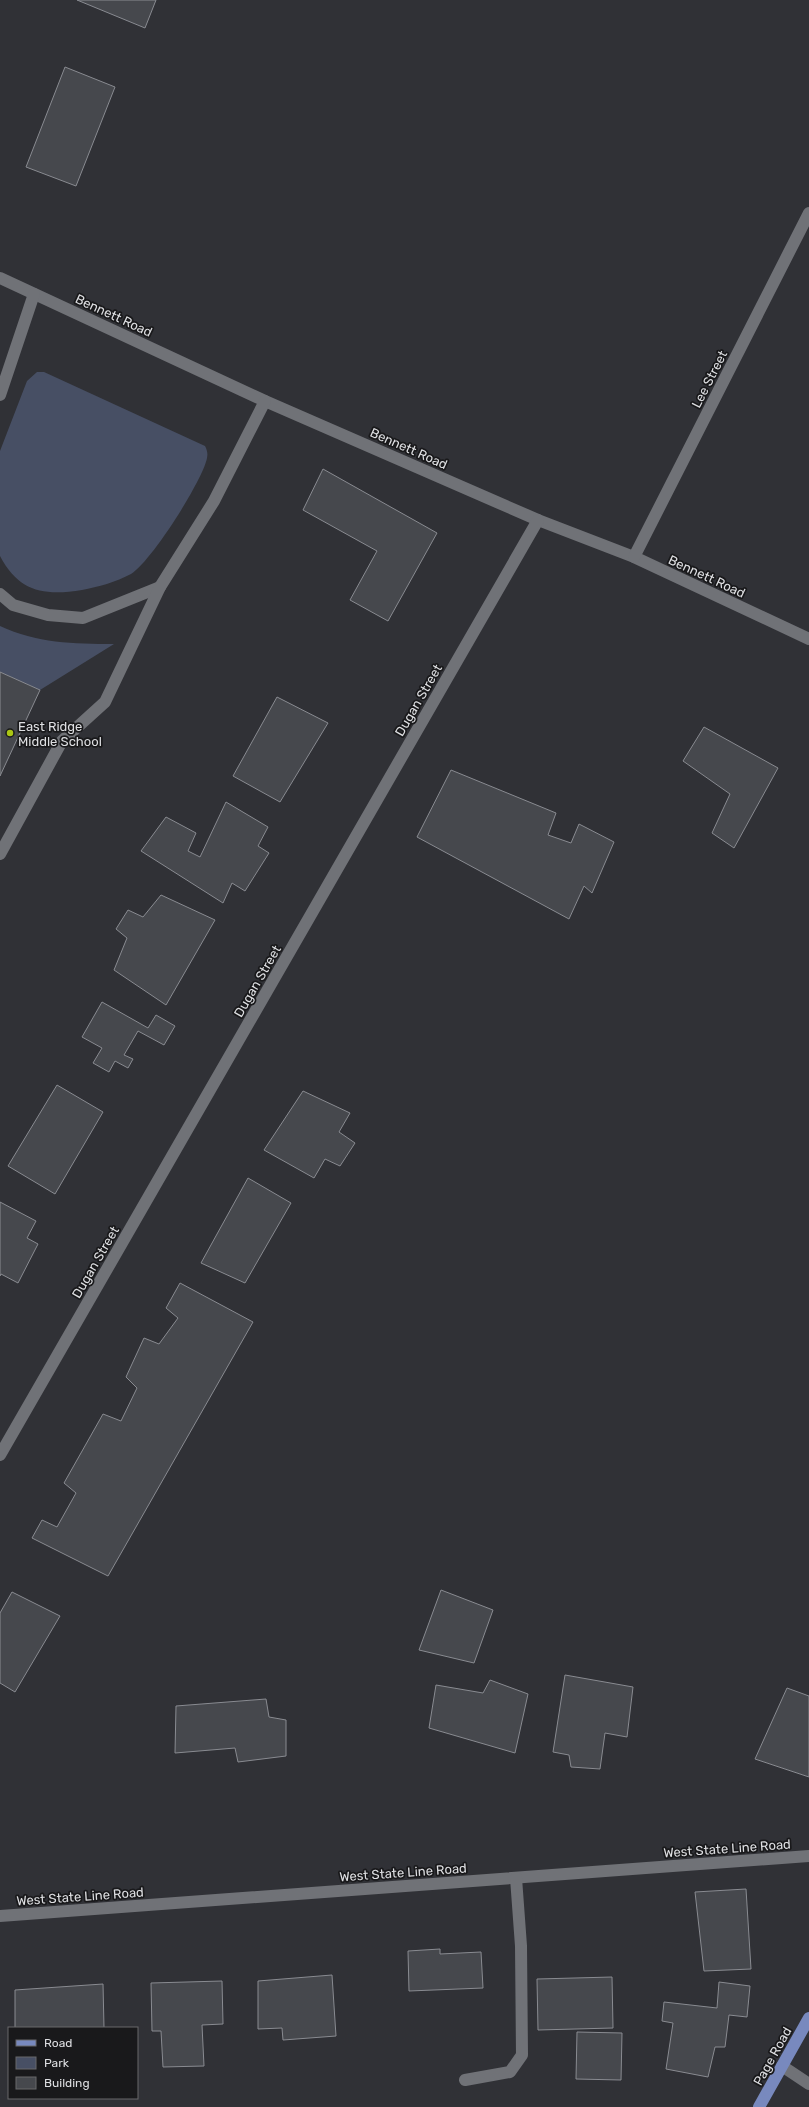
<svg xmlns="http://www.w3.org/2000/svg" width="809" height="2107" font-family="Rubik,sans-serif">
<rect width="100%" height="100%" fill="#303136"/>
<g fill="#474f64">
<path d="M37,372H44L205,446C207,450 208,453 207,458C203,480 151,562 131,574C116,582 98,587 82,590C44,596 19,592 0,556V451L27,381Z"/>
<path d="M0,626C37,643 73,644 114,644L40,690L0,672Z"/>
</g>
<g fill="#46484d" stroke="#898b91">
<polygon points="77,0 156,0 145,28"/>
<polygon points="65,67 115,87 76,186 26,167"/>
<polygon points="323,469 437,533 388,621 350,600 377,551 303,510"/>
<polygon points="0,672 40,690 0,776"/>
<polygon points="277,697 328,723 280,802 233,776"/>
<polygon points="704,727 778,768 734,848 712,833 730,794 683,761"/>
<polygon points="451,770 556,813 548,835 571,843 579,824 614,842 592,893 584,886 569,919 417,837"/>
<polygon points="226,802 268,827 258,846 269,853 245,891 232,883 223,903 141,851 166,817 196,833 188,851 200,857"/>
<polygon points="161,895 215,920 166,1005 114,970 127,938 116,929 128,910 143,917"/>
<polygon points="102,1002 148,1028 156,1015 175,1026 164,1045 138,1031 124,1055 133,1059 128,1068 115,1061 109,1072 93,1063 102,1048 82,1037"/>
<polygon points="57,1085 103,1112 55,1194 8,1166"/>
<polygon points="303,1091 350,1113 339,1132 355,1143 340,1166 325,1159 314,1178 264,1150"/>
<polygon points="248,1178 291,1203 245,1283 201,1263"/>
<polygon points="0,1202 36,1221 27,1238 38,1244 18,1283 1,1274 0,1276"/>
<polygon points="180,1283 253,1322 108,1576 32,1538 42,1520 57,1527 76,1493 64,1483 103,1414 121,1421 137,1388 126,1377 144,1338 159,1344 178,1318 166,1308"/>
<polygon points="441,1590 493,1610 474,1663 419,1650"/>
<polygon points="12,1592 60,1616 15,1692 0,1683 0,1613"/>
<polygon points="565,1675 633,1687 627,1737 605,1733 600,1769 571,1767 569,1755 553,1752"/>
<polygon points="490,1680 528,1694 515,1753 429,1728 436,1685 483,1693"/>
<polygon points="787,1688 809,1696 809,1777 755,1759"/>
<polygon points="266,1699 269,1717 286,1720 286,1756 238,1762 235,1748 175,1753 176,1706"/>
<polygon points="746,1889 751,1969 704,1971 695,1892"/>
<polygon points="440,1949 440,1954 481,1952 483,1988 409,1991 408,1951"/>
<polygon points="332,1975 336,2036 283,2040 282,2028 258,2029 258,1981"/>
<polygon points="612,1977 613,2028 538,2030 537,1979"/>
<polygon points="222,1981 223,2024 202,2025 204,2066 163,2067 161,2031 152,2031 151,1983"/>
<polygon points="719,1982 750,1986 747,2017 729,2015 725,2047 715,2047 708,2077 666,2069 673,2023 662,2021 664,2002 717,2008"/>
<polygon points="103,1984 104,2028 15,2028 15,1990"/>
<polygon points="577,2032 622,2033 621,2080 576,2079"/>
</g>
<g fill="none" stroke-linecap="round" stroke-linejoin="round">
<g stroke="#707277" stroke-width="12">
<polyline points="0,278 265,401 538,520 634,557 809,639"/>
<polyline points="0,395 34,294"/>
<polyline points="634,557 809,213"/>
<polyline points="0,594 13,605 48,615 83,618 160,587"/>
<polyline points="0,854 62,741 105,702 160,587 214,501 265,401"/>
<polyline points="0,1455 538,520"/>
<polyline points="0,1916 809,1856"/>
<polyline points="782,2066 809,2084"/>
<polyline points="465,2080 510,2072 522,2055 521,1946 516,1878"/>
</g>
<polyline stroke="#7889be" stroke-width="12" points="759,2107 809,2018"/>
</g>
<circle fill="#abc614" stroke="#19191b" stroke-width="1.5" cx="10" cy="733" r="4"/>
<g text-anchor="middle" stroke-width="3.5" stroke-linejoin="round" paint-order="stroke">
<g font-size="13" fill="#dedfe2" stroke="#19191b">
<text transform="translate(114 315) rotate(25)" y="5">Bennett Road</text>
<text transform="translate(709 379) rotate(-63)" y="5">Lee Street</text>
<text transform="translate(409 448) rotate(24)" y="5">Bennett Road</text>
<text transform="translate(707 576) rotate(25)" y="5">Bennett Road</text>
<text transform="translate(418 700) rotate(-60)" y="5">Dugan Street</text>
<text transform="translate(257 981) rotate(-60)" y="5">Dugan Street</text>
<text transform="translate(95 1262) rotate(-60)" y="5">Dugan Street</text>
<text transform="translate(727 1848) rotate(-4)" y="5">West State Line Road</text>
<text transform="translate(403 1872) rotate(-4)" y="5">West State Line Road</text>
<text transform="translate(80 1896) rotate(-4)" y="5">West State Line Road</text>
<text transform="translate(772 2056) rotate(-61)" y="5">Page Road</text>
</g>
<g font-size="13" fill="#dedfe2" stroke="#19191b" text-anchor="start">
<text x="18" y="731">East Ridge<tspan x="18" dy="15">Middle School</tspan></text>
</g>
</g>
<rect x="8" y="2027" width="130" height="72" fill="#19191b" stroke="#68686b"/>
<rect x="16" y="2040" width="20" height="6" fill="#7889be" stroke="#68686b"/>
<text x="44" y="2047" font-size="12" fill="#dedfe2">Road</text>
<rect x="16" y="2057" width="20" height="12" fill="#474f64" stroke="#68686b"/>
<text x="44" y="2067" font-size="12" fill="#dedfe2">Park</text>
<rect x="16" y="2077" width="20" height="12" fill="#46484d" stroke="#68686b"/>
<text x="44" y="2087" font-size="12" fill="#dedfe2">Building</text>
</svg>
